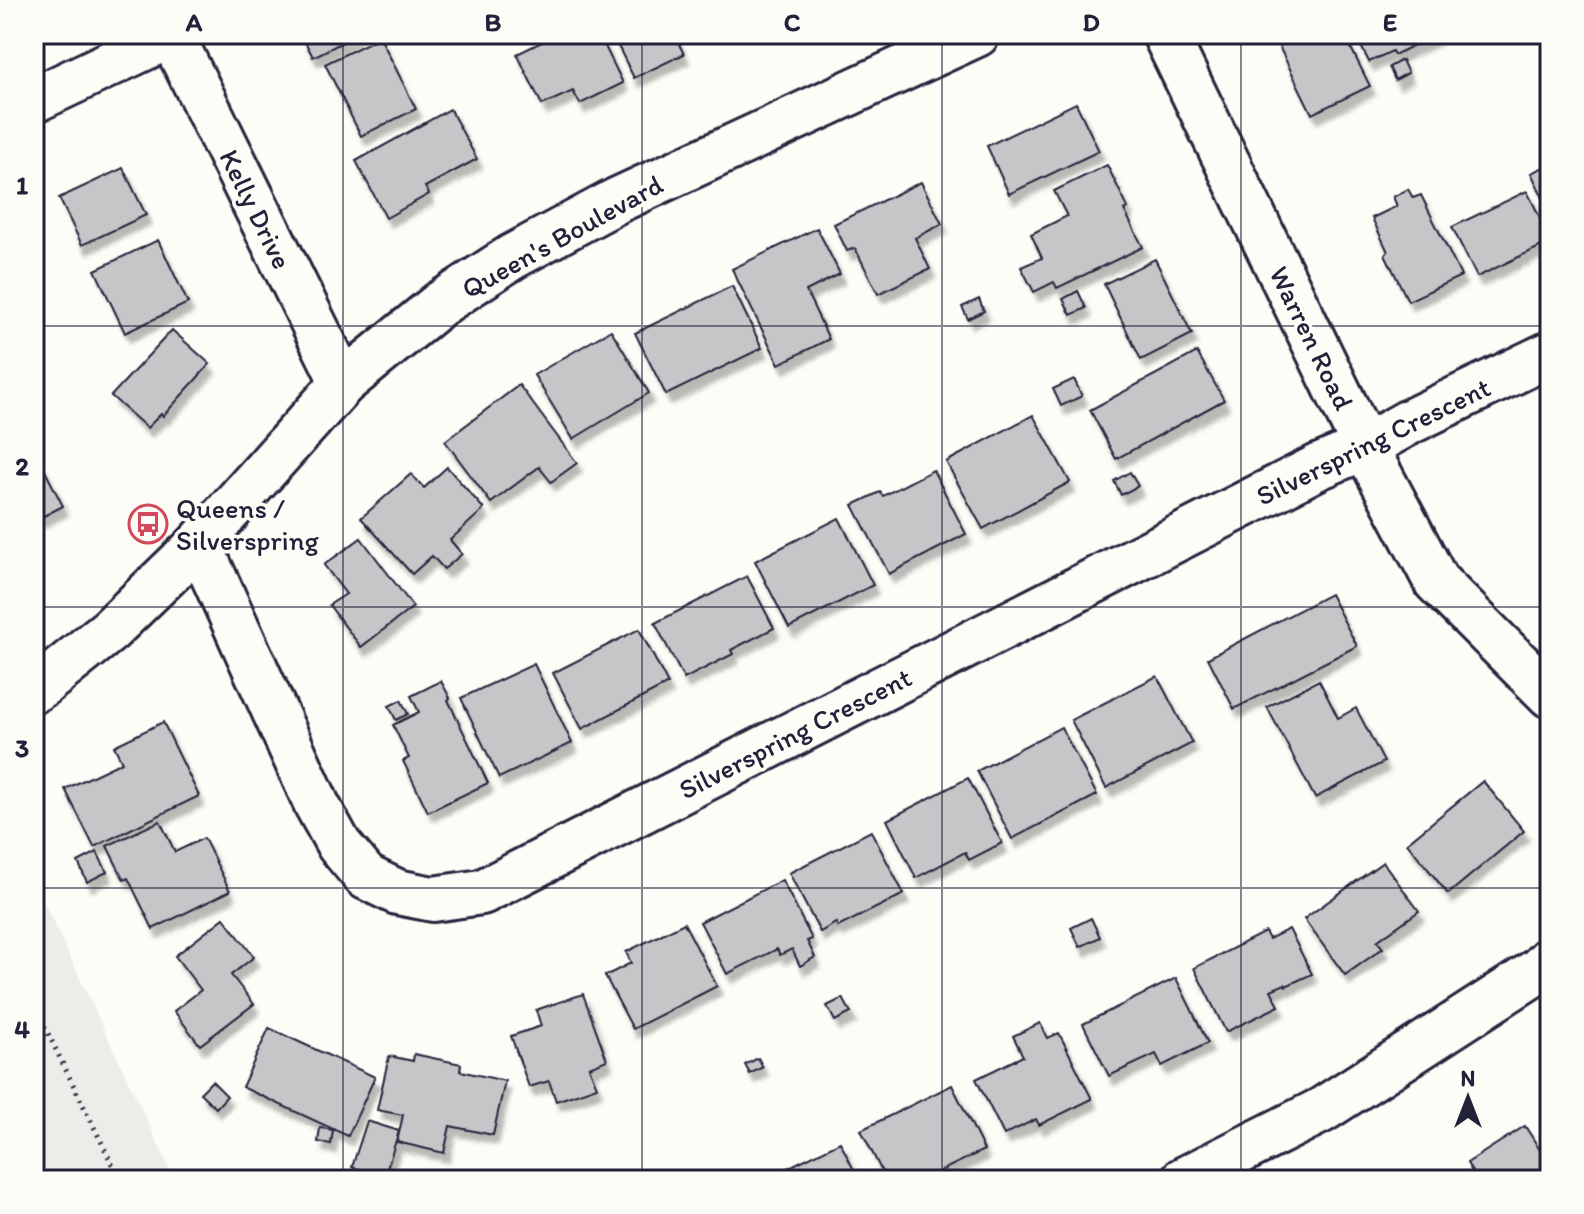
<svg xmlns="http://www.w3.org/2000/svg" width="1584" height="1214" font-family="Itim,sans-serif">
<defs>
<filter id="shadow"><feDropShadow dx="5" dy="9" stdDeviation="2" flood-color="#0004"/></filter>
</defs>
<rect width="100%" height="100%" fill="#fdfcf7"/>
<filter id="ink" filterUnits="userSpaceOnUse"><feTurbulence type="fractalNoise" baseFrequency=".0125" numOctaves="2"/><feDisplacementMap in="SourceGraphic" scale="16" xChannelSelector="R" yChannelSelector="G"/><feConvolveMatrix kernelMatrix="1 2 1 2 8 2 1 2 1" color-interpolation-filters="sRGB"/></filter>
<g filter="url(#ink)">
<polygon fill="#ecece9" points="34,881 175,1180 34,1180"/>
<g fill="#c6c6c8" stroke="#22223b" stroke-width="2" filter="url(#shadow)">
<polygon points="301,34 359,34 313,57"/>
<polygon points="558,34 599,34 623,83 580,104 573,91 542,105 517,54"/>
<polygon points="612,34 674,34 684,54 634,78"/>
<polygon points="1273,34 1344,34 1370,86 1312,114"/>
<polygon points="1355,34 1438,34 1394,55 1392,51 1369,62"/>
<polygon points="380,37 416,109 361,136 325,64"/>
<polygon points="1402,60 1408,73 1395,80 1389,67"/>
<polygon points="1076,103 1099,151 1009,194 987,146"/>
<polygon points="450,109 477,159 425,187 429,194 386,218 356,161"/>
<polygon points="1550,164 1550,212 1531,173"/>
<polygon points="1107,165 1128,208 1124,210 1143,247 1057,288 1054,282 1034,292 1021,267 1042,258 1031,234 1067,216 1054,191"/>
<polygon points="123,168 146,215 82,245 59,198"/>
<polygon points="921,182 942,224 915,238 930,269 878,294 855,248 847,251 834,224"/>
<polygon points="1408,189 1413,198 1421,195 1461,276 1408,301 1385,254 1388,252 1372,218 1397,206 1393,197"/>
<polygon points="1527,191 1550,238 1550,242 1477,277 1452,227"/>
<polygon points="817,228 840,274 806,291 829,339 779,364 732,269"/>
<polygon points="158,240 188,303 125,333 95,270"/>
<polygon points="1155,259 1192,334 1141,360 1104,284"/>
<polygon points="732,286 762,348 666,395 635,333"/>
<polygon points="1078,291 1086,308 1071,315 1063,299"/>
<polygon points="979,299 984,311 968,319 962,307"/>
<polygon points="172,330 210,364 163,416 161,414 147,428 111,396"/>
<polygon points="611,330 649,393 573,439 534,375"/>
<polygon points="1197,352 1224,400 1116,459 1090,410"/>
<polygon points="1074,379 1082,396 1061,406 1053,389"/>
<polygon points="519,385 577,463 551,482 539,467 491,503 445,441"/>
<polygon points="1033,415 1070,482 983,529 946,462"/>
<polygon points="40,461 63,506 34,521 34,464"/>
<polygon points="447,467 484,509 450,540 462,554 444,569 432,556 412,574 361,518 411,474 424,488"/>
<polygon points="933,470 966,534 889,574 853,505 880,492 883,496"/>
<polygon points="1130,472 1138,486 1121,495 1114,481"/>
<polygon points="839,518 873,585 789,628 755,561"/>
<polygon points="361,538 413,607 361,647 329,605 346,594 324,565"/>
<polygon points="747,576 774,628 731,650 733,654 684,679 655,623"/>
<polygon points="1330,594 1357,646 1234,709 1208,658"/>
<polygon points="639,629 668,684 582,729 553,673"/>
<polygon points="534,664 572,743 499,778 461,698"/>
<polygon points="1157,676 1192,743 1106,788 1071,720"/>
<polygon points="1319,680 1338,718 1356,708 1384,762 1315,798 1267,707"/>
<polygon points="441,681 450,698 448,700 488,783 428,812 403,761 409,758 393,725 419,712 411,696"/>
<polygon points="401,700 408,714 396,720 389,706"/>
<polygon points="163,722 199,796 94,847 65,789 122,762 114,746"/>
<polygon points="1061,727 1097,795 1012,839 977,771"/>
<polygon points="968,778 1002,843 969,860 965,852 916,878 887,820"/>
<polygon points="1483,781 1524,831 1448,894 1407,843"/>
<polygon points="160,821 175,852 204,838 230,891 153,929 128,878 124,880 107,846"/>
<polygon points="871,831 904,894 838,927 836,923 820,932 789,873"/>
<polygon points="97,852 107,872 87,882 78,862"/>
<polygon points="1383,862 1419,911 1377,941 1383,948 1345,975 1304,919"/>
<polygon points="782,880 812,939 807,941 815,957 800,966 792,949 780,955 777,949 727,974 700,922"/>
<polygon points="224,918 254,957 231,975 254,1004 200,1045 174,1011 201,990 175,956"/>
<polygon points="1091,918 1100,937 1080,947 1071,928"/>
<polygon points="684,923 717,986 633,1029 605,976 631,963 626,952"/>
<polygon points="1289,929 1312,974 1286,986 1285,984 1271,990 1279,1006 1226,1032 1194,968 1265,932 1269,939"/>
<polygon points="1176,978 1208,1043 1162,1066 1156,1054 1109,1076 1083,1024"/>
<polygon points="583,994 607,1060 589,1067 597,1087 556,1101 549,1081 529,1087 511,1036 541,1026 536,1010"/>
<polygon points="843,998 851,1013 835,1021 827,1006"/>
<polygon points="1040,1023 1048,1038 1059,1033 1092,1099 1039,1125 1036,1119 1004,1135 976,1079 1023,1056 1013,1036"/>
<polygon points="269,1028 375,1077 348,1136 242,1087"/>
<polygon points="414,1054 461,1064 460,1071 505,1081 493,1135 450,1126 444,1153 397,1142 403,1115 377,1110 389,1056 413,1061"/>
<polygon points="758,1058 763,1067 750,1074 745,1065"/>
<polygon points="212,1081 227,1096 216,1108 200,1093"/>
<polygon points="952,1085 984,1150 922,1180 886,1180 861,1130"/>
<polygon points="367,1121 399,1131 384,1178 352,1167"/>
<polygon points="1525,1126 1550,1166 1550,1180 1466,1180 1474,1175 1467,1163"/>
<polygon points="320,1128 333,1130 331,1144 318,1142"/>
<polygon points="840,1142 859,1180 763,1180"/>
</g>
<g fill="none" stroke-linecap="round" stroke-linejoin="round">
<defs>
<g id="minor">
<polyline points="171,34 343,383"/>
<polyline points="1165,34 1365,447 1436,581 1550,695"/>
<polyline points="34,100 171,35"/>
<polyline points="199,544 317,805 339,845 366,877 397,892 433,899 482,892 1318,467 1365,447 1409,422 1550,354"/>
<polyline points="34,690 43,684 110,630 199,544 343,383 440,304 512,257 618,200 977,34"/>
<polyline points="1183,1180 1322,1110 1539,970 1550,959"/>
</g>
</defs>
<use href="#minor" stroke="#22223b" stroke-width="50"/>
<polyline stroke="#22223b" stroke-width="5" stroke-dasharray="2 6" stroke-linecap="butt" points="34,1005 120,1180"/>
<use href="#minor" stroke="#fdfcf7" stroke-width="44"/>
</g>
</g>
<path fill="none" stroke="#22223b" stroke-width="2" stroke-opacity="0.55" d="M343,34V1180M642,34V1180M942,34V1180M1241,34V1180M34,326H1550M34,607H1550M34,888H1550"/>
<defs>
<symbol id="bus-ring" viewBox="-11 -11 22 22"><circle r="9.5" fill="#fdfcf7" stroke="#d1495b" stroke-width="1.5"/><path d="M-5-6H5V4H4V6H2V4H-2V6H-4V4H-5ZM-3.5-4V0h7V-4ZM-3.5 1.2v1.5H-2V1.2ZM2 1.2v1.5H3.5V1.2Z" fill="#d1495b"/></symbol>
</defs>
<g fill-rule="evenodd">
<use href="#bus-ring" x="126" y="502" width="44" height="44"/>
</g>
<g text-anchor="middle" stroke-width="7" stroke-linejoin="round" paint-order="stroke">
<g font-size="28" fill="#22223b" stroke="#fdfcf7">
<text transform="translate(256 209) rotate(64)" y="10">Kelly Drive</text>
<text transform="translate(562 236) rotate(-29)" y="10">Queen's Boulevard</text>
<text transform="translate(1312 338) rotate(64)" y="10">Warren Road</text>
<text transform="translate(1373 441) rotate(-26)" y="10">Silverspring Crescent</text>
<text transform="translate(795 733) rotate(-27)" y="10">Silverspring Crescent</text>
</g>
<g font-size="28" fill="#22223b" stroke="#fdfcf7" text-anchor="start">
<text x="176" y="518">Queens /<tspan x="176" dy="32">Silverspring</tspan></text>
</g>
</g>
<rect width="1584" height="1214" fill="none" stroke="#fdfcf7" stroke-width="88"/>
<g transform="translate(1468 1098)" stroke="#fdfcf7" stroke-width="6" paint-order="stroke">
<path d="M0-6L14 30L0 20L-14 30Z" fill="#22223b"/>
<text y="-12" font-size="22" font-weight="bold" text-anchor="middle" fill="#22223b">N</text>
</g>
<rect x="44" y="44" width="1496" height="1126" fill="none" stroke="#22223b" stroke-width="3"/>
<g font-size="26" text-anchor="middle" font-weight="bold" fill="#22223b">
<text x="194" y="31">A</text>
<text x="493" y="31">B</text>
<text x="792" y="31">C</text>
<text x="1091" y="31">D</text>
<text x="1390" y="31">E</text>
<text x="22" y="194">1</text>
<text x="22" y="475">2</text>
<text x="22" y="757">3</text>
<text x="22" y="1038">4</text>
</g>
</svg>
